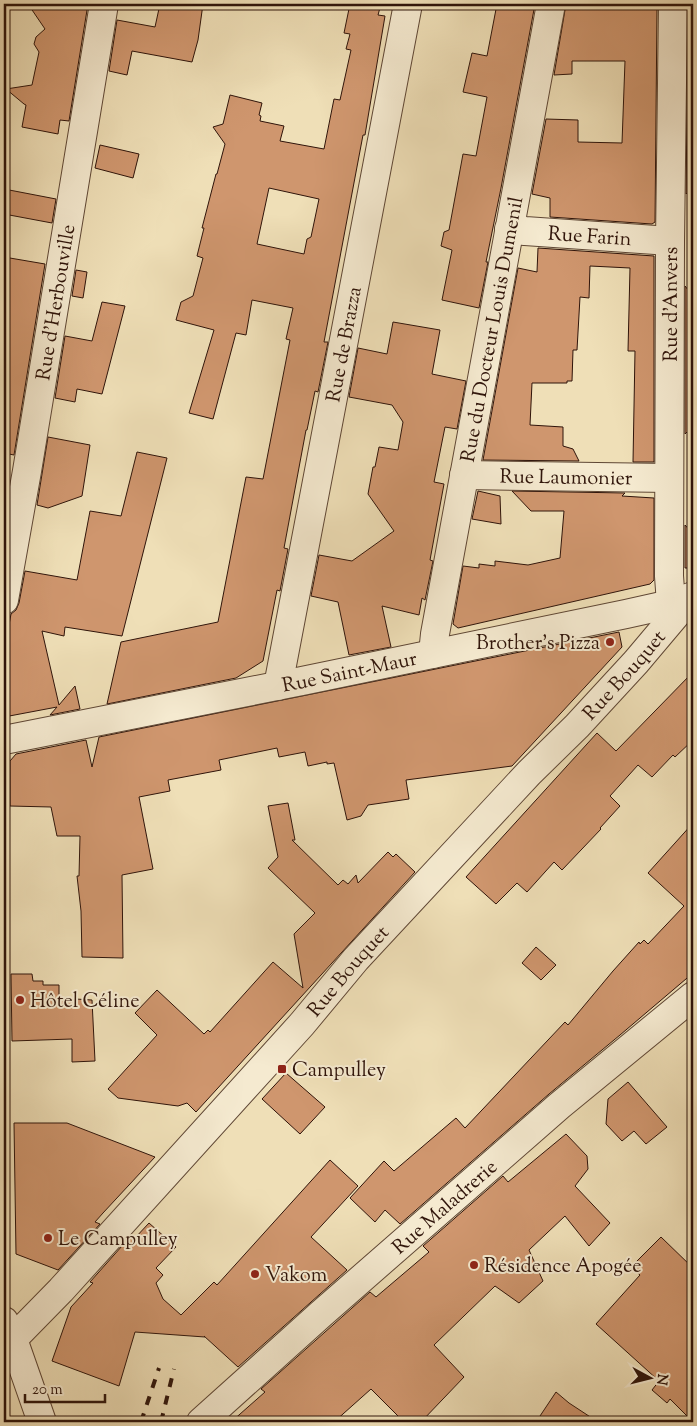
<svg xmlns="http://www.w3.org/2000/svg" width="697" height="1426" font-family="'Sorts Mill Goudy',serif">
<rect width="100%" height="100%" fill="#efdfb7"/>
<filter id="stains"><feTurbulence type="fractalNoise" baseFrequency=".004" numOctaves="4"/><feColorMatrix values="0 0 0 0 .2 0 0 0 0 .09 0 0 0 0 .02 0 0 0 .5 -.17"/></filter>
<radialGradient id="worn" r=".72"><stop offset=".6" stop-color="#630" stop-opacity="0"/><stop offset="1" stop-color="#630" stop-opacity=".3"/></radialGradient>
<g fill="#cf966e" stroke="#2f140a" fill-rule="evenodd">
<polygon points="28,4 88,4 69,121 60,120 58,134 22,127 26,105 24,104 6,89 32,85 39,52 34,44 36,37 45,29"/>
<polygon points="160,4 203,4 198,40 192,62 132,51 127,75 109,71 117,20 155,27"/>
<path d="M350,4H381L378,15L385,16L365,135H363L324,342H328L318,392L315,391L307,430H306L284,548L288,549L280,591L277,590L263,661L236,678L107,704L121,642L218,622L246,477L263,479L290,340L286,339L293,308L252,300L246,335L236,333L213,419L189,413L214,330L176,320L181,302L193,296L203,258L197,256L204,228H202L216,174H217L225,144L213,127L223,124L230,95L262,103L259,115L261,116L260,121L284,126L280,141L324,149L334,99L340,100L351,50L346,49L350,34L344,33ZM269,188L319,199L311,237L307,239L304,254L257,244Z"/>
<polygon points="497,4 535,4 501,188 486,262 488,262 479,308 442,300 452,250 441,246 444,232 449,230 463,154 476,156 487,97 463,92 472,53 487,56"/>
<polygon points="566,4 629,4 657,8 655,222 652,224 550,217 550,198 532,194 546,119 578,120 578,142 622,143 625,61 572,61 572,74 554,75"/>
<polygon points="688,28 693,28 693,187 686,194"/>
<polygon points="100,145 139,154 133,178 95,168"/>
<polygon points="4,189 56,199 52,223 4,214"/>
<polygon points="538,248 654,256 654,462 633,462 635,351 628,351 630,268 590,266 589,298 580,297 577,350 573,350 572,381 567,381 567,383 532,383 530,425 563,427 563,446 573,449 579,461 483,460 518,268 537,272"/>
<polygon points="4,257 45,264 14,455 4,453"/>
<polygon points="76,270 87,272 83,298 72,296"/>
<polygon points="685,286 693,296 693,426 685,434"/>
<polygon points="102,302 125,306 102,394 77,389 75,402 55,398 65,336 92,341"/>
<polygon points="393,322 440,330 432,374 466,381 457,429 445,427 434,482 444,484 430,560 433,561 425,600 422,598 419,615 382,606 391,647 349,655 338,602 311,596 319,555 352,561 394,531 368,494 373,467 375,467 379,447 398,450 403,422 392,405 349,397 358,348 387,354"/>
<polygon points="48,437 90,445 82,496 48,508 37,505"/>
<polygon points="137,452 167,458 122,636 65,627 64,636 42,631 59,705 75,686 80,709 50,715 57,707 4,717 4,652 11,614 16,610 19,603 25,571 77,580 90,511 121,516"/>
<polygon points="478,491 500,496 501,524 472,519"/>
<polygon points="512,491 625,493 622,496 654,498 654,580 650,584 458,628 453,624 463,566 479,568 479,564 495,566 495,561 528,565 560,558 564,511 531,511"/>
<polygon points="685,525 693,534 693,568 685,568"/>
<polygon points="619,632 622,647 512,766 406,780 409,799 368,805 361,816 347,820 334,763 327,764 327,762 308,766 305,752 279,757 277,748 219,760 221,770 168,780 170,791 139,797 153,869 122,875 123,958 82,957 81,911 77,876 79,876 80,836 57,836 51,807 10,806 10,761 16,754 86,740 92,767 99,737"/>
<polygon points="693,672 693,740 675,757 673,755 652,777 638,765 610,796 620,806 600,828 601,829 562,870 554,862 527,892 517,883 496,904 466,877 597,733 616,751"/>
<polygon points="288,803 295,840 292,840 338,885 343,880 348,884 356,875 358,883 388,852 393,857 396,854 415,872 196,1112 187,1103 178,1106 118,1098 108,1089 157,1035 135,1013 157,990 204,1034 208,1030 210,1032 273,962 303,988 294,934 315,913 268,868 278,857 268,806"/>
<polygon points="693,823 693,973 620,1035 549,1094 400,1224 385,1210 375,1222 350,1198 384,1161 394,1171 456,1118 465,1128 565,1022 568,1025 613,971 639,942 640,944 644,940 648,944 684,906 648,873"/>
<polygon points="536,947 556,965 541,980 522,963"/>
<polygon points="11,974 32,974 33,981 43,981 43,985 59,985 59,998 92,1000 95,1061 72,1062 72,1039 12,1041"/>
<polygon points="286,1073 325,1107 300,1134 262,1099"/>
<polygon points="628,1082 667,1127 646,1144 634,1131 622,1141 606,1124 608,1099"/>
<polygon points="14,1123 67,1123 155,1157 103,1213 95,1222 100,1224 58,1270 16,1254"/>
<polygon points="566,1134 587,1156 588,1169 575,1186 610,1223 589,1246 565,1216 529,1250 543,1281 519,1303 495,1286 434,1345 464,1377 421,1422 404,1422 371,1389 334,1422 231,1422 265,1392 261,1389 370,1292 376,1297 429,1252 423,1246 503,1176 508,1182"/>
<polygon points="330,1160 358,1186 311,1237 347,1270 238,1367 204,1336 205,1337 135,1332 119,1386 52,1361 71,1307 93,1283 90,1282 130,1237 134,1239 149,1223 176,1247 156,1268 163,1275 156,1283 163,1299 181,1315 214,1282 217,1285"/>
<polygon points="661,1237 693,1268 693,1422 670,1399 667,1403 652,1390 659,1381 596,1324 640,1275 631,1267"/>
<polygon points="556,1392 569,1403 598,1422 536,1422"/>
</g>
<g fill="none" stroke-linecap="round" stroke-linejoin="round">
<defs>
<g id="minor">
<path id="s1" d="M509,229L525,231L670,241"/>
<path id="s2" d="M464,475L669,478"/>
<path id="s3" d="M4,600L27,471L104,4"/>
<path id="s4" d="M671,604L669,576L670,241L673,4"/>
<path id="s5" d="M433,654L435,634L551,4"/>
<path id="s6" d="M278,686L408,4"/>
<polyline points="4,1321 13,1339 42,1422"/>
<path id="s7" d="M201,1422L321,1314L559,1106L693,996"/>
</g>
<g id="tertiary">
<path id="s8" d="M4,740L302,681L626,614L671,604L693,596"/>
<path id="s9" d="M4,1346L13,1339L61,1290L302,1024L356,959L529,773L577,726L636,662L679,611L693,599"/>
</g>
</defs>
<use href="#minor" stroke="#5f4735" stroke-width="30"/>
<use href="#tertiary" stroke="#5f4735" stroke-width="30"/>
<use href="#minor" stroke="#f5ead0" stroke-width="28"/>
<use href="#tertiary" stroke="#f5ead0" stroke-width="28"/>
<g stroke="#2f140a" stroke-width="4" stroke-dasharray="9 9" stroke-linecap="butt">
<polyline points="141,1422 159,1368"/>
<polyline points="161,1422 174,1369"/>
</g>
</g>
<g fill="#8f2418" stroke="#f5ead0" stroke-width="2">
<circle cx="610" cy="642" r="5"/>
<circle cx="20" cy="1000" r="5"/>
<rect x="277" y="1064" width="10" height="10" rx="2.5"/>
<circle cx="48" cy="1238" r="5"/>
<circle cx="474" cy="1265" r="5"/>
<circle cx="255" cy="1274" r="5"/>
</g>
<g text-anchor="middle" stroke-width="4" stroke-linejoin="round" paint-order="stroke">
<g font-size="20" fill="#2f140a" stroke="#f5ead0">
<text dy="7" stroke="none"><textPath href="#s1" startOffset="81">Rue Farin</textPath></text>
<text dy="7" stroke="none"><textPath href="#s3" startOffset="302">Rue d'Herbouville</textPath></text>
<text dy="7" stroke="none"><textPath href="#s4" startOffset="300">Rue d'Anvers</textPath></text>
<text dy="7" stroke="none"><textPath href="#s5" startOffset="330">Rue du Docteur Louis Dumenil</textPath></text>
<text dy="7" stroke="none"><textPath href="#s6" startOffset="348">Rue de Brazza</textPath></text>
<text dy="7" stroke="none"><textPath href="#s2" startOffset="102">Rue Laumonier</textPath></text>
<text dy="7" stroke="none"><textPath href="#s8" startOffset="352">Rue Saint-Maur</textPath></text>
<text dy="7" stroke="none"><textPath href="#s9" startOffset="914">Rue Bouquet</textPath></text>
<text dy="7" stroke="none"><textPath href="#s9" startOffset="509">Rue Bouquet</textPath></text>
<text dy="7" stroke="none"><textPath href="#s7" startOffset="325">Rue Maladrerie</textPath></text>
</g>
<g font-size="20" fill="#2f140a" stroke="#f5ead0" text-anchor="start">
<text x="600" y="649" text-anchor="end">Brother's Pizza</text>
<text x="30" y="1007">Hôtel Céline</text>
<text x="292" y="1076">Campulley</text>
<text x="58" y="1245">Le Campulley</text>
<text x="484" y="1272">Résidence Apogée</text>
<text x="265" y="1281">Vakom</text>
</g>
</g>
<rect width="697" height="1426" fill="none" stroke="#efdfb7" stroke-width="20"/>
<rect x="5" y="5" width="687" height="1416" fill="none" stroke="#2f140a" stroke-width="2.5"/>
<rect x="10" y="10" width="677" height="1406" fill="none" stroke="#2f140a"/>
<g transform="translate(650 1378) rotate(97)" stroke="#f5ead0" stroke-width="4" paint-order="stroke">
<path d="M0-4L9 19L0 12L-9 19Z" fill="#2f140a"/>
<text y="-8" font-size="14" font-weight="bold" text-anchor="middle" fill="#2f140a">N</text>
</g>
<path d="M25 1394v8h80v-8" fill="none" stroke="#2f140a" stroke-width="2.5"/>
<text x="32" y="1394" font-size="15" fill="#2f140a" stroke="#f5ead0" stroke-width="4" paint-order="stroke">20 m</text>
<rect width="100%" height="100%" filter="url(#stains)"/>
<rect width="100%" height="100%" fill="url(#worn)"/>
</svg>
